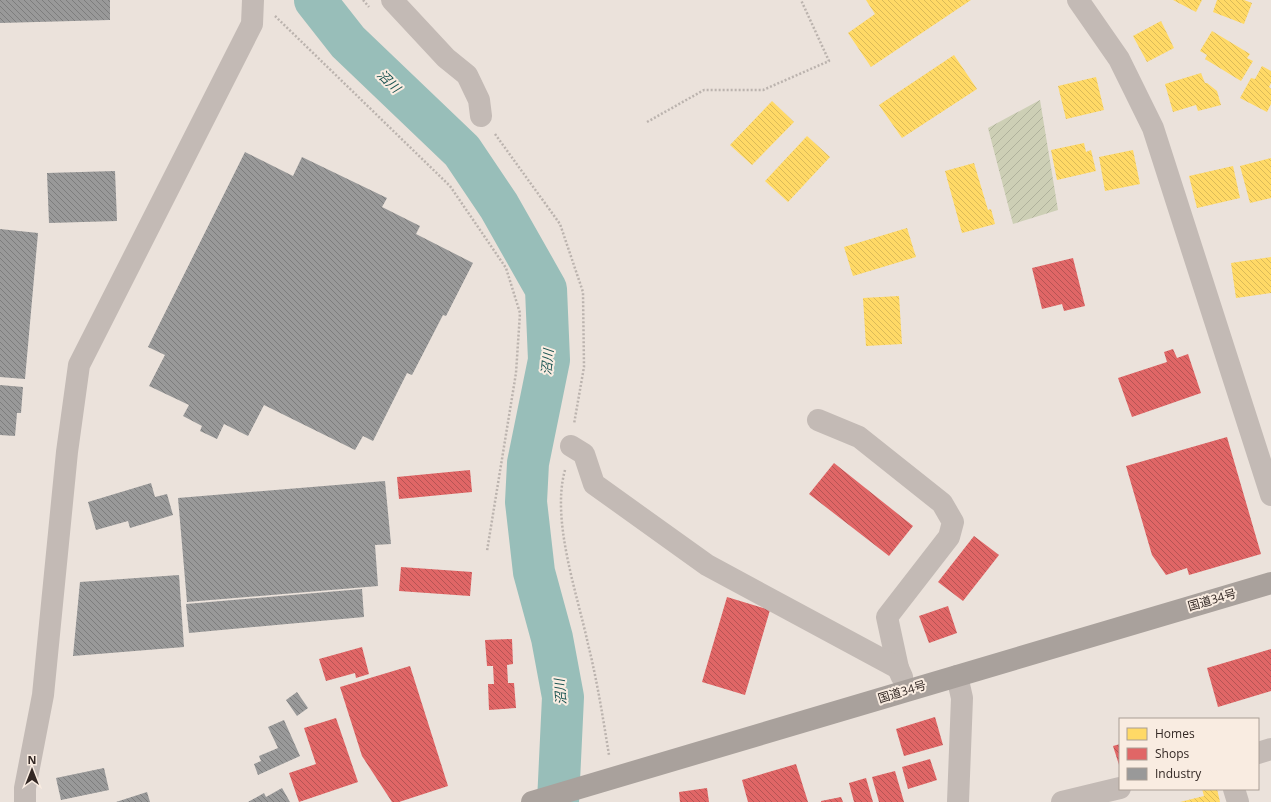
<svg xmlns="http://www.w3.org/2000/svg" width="1271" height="802" font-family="'Open Sans','Noto Sans JP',sans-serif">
<defs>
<pattern id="garden-furrows" width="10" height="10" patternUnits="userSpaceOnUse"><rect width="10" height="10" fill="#cdcfb5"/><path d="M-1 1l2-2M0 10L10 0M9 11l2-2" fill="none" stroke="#b0b29c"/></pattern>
<pattern id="homes-back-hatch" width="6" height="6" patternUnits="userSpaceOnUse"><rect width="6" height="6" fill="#ffd966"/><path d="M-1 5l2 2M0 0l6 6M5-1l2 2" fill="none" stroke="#dbba58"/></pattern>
<pattern id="shops-back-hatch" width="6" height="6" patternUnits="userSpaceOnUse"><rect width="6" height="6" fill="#e06666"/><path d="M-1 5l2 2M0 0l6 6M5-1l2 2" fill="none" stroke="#b65454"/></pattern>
<pattern id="industry-back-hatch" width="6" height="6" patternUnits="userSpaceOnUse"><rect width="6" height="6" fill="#999"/><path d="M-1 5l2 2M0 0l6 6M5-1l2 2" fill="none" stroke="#7d7d7d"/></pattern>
</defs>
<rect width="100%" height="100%" fill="#ebe2db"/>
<polygon fill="url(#garden-furrows)" points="1040,100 1058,210 1013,224 988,128"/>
<g fill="url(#homes-back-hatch)">
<polygon points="866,0 971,0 871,67 848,33 875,14"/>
<polygon points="1173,0 1202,0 1196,12"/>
<polygon points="1217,0 1244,0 1252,3 1244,24 1213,12"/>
<polygon points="1161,21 1174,48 1147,62 1133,36"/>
<polygon points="1212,31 1250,54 1247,58 1253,61 1241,81 1205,59 1207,55 1200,51"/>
<polygon points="954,55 977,89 902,138 879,105"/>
<polygon points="1262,66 1271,71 1271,83 1269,87 1271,89 1271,104 1267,112 1240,98 1251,78 1255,79"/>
<polygon points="1201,73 1205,83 1207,83 1217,91 1221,105 1198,111 1196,105 1173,112 1165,84"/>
<polygon points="1096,77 1104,110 1066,119 1058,86"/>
<polygon points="772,101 794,122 752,165 730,145"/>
<polygon points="807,136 830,157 788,202 765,181"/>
<polygon points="1084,143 1086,152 1091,150 1096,171 1057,180 1051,150"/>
<polygon points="1133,150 1140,184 1105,191 1099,157"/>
<polygon points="1271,158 1271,198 1250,203 1240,166"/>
<polygon points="974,163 988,210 991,209 995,224 962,233 945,171"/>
<polygon points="1233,166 1240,198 1197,208 1189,176"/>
<polygon points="907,228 916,257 853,276 844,247"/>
<polygon points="1271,257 1271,293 1236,298 1231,263"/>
<polygon points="899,296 902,344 866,346 863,298"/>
<polygon points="1202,789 1217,789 1220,802 1180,802 1204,796"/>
</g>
<g fill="url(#shops-back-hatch)">
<polygon points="1073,258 1085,306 1064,311 1062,304 1042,309 1032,268"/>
<polygon points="1173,349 1177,358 1188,354 1201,393 1132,417 1118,378 1167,362 1164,352"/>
<polygon points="1227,437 1261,554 1189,575 1187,568 1166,575 1152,555 1126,466"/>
<polygon points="834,463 913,526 889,556 809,494"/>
<polygon points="470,470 472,492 399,499 397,477"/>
<polygon points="974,536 999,555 963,601 938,582"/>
<polygon points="401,567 472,572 470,596 399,591"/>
<polygon points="727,597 770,610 745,695 702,682"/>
<polygon points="948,606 957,633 929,643 919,616"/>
<polygon points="512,639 513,664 507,665 508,683 514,683 516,708 489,710 488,684 494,684 493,666 487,666 485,640"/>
<polygon points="362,647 369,674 356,678 355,673 326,681 319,659"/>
<polygon points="1271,649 1271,691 1218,707 1207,668"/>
<polygon points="410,666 448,786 399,802 392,802 362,756 340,687"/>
<polygon points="935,717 943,745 904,756 896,729"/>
<polygon points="336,718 358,782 299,802 289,773 316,764 304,728"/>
<polygon points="1120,744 1120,768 1113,746"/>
<polygon points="930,759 937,780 908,789 902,767"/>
<polygon points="796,764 808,802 748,802 742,780"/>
<polygon points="895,771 904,802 879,802 872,777"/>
<polygon points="866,778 873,802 854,802 849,783"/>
<polygon points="707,788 709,802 680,802 679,792"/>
<polygon points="841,797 843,802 821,802 821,801"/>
</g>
<g fill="url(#industry-back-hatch)">
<polygon points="0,0 110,0 110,20 0,23"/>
<polygon points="245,152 293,176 302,157 387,198 382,207 420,226 416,234 473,263 446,316 443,315 412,375 407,373 373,441 363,436 355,450 264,405 248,436 224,424 217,439 200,431 202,426 183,416 189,405 149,386 165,355 148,347"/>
<polygon points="115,171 117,221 49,223 47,173"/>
<polygon points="0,229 38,233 25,379 0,377"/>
<polygon points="0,385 23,387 21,413 17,413 15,436 0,435"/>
<polygon points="385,481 391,544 375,545 378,586 187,602 178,498"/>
<polygon points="151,483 155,497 167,494 173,515 130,528 128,521 96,530 88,502"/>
<polygon points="179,575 184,647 73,656 80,582"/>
<polygon points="362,589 364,617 189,633 186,604"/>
<polygon points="297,692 308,708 297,716 286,700"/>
<polygon points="284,720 300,756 258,775 254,764 261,761 259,756 278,748 268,727"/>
<polygon points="104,768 109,790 61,800 56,778"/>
<polygon points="282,788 290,802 248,802 264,793 266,797"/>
<polygon points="147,792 150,802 116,802"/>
</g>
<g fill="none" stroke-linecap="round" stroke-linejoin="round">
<polyline stroke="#98beb9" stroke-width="42" points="315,0 348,42 462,151 499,206 546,289 549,360 528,463 526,502 534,572 552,638 563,697 558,802"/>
<g stroke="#bbb3ae" stroke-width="2.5" stroke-dasharray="2 2" stroke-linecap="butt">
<polyline points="363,0 369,7"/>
<polyline points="275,16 450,186 506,268 520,313 516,373 487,551"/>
<polyline points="647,122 704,90 763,90 829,61 801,0"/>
<polyline points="495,134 560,224 583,292 584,367 574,424"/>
<path d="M565,470C551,520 577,593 588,644C597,680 603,718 609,755"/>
</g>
<g stroke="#c3bab5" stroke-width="22">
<polyline points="392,0 446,58 467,75 479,100 481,116"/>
<polyline points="1078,0 1119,59 1153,128 1271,495"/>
<polyline points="818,420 859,437 942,503 953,522 949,537 887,617 898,668 902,677"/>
<polyline points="571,446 584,454 594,484 707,565 898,668"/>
<polyline points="957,676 962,698 958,802"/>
<polyline points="1258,753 1271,749"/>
<polyline points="1234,789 1238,802"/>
<polyline points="25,802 25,788 43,695 67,452 79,365 252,24 253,0"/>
<polyline points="1062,802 1120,788"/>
</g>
<polyline stroke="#a9a19c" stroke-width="22" points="532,802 1271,583"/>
</g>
<g text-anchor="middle" stroke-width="4" stroke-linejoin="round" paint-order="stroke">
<g font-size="12" fill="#332824" stroke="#f9ece1">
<text transform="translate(1212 600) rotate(-16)" y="4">国道34号</text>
<text transform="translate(902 692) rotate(-17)" y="4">国道34号</text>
</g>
<g font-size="13" font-style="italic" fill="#1a5452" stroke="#f9ece1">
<text transform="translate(389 81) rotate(44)" y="5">沼川</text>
<text transform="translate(547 362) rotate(-85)" y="5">沼川</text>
<text transform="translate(560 692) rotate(-95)" y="5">沼川</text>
</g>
</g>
<rect x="1119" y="718" width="140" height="72" fill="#f9ece1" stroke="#aa9e95"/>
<rect x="1127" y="728" width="20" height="12" fill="#ffd966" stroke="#aa9e95"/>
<text x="1155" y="738" font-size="12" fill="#332824">Homes</text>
<rect x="1127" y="748" width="20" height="12" fill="#e06666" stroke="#aa9e95"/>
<text x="1155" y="758" font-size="12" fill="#332824">Shops</text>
<rect x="1127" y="768" width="20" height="12" fill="#999999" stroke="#aa9e95"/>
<text x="1155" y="778" font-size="12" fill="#332824">Industry</text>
<g transform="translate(32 770)" stroke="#f9ece1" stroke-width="3" paint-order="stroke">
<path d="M0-3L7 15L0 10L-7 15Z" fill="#332824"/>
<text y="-6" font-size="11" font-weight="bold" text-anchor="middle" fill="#332824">N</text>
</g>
</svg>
